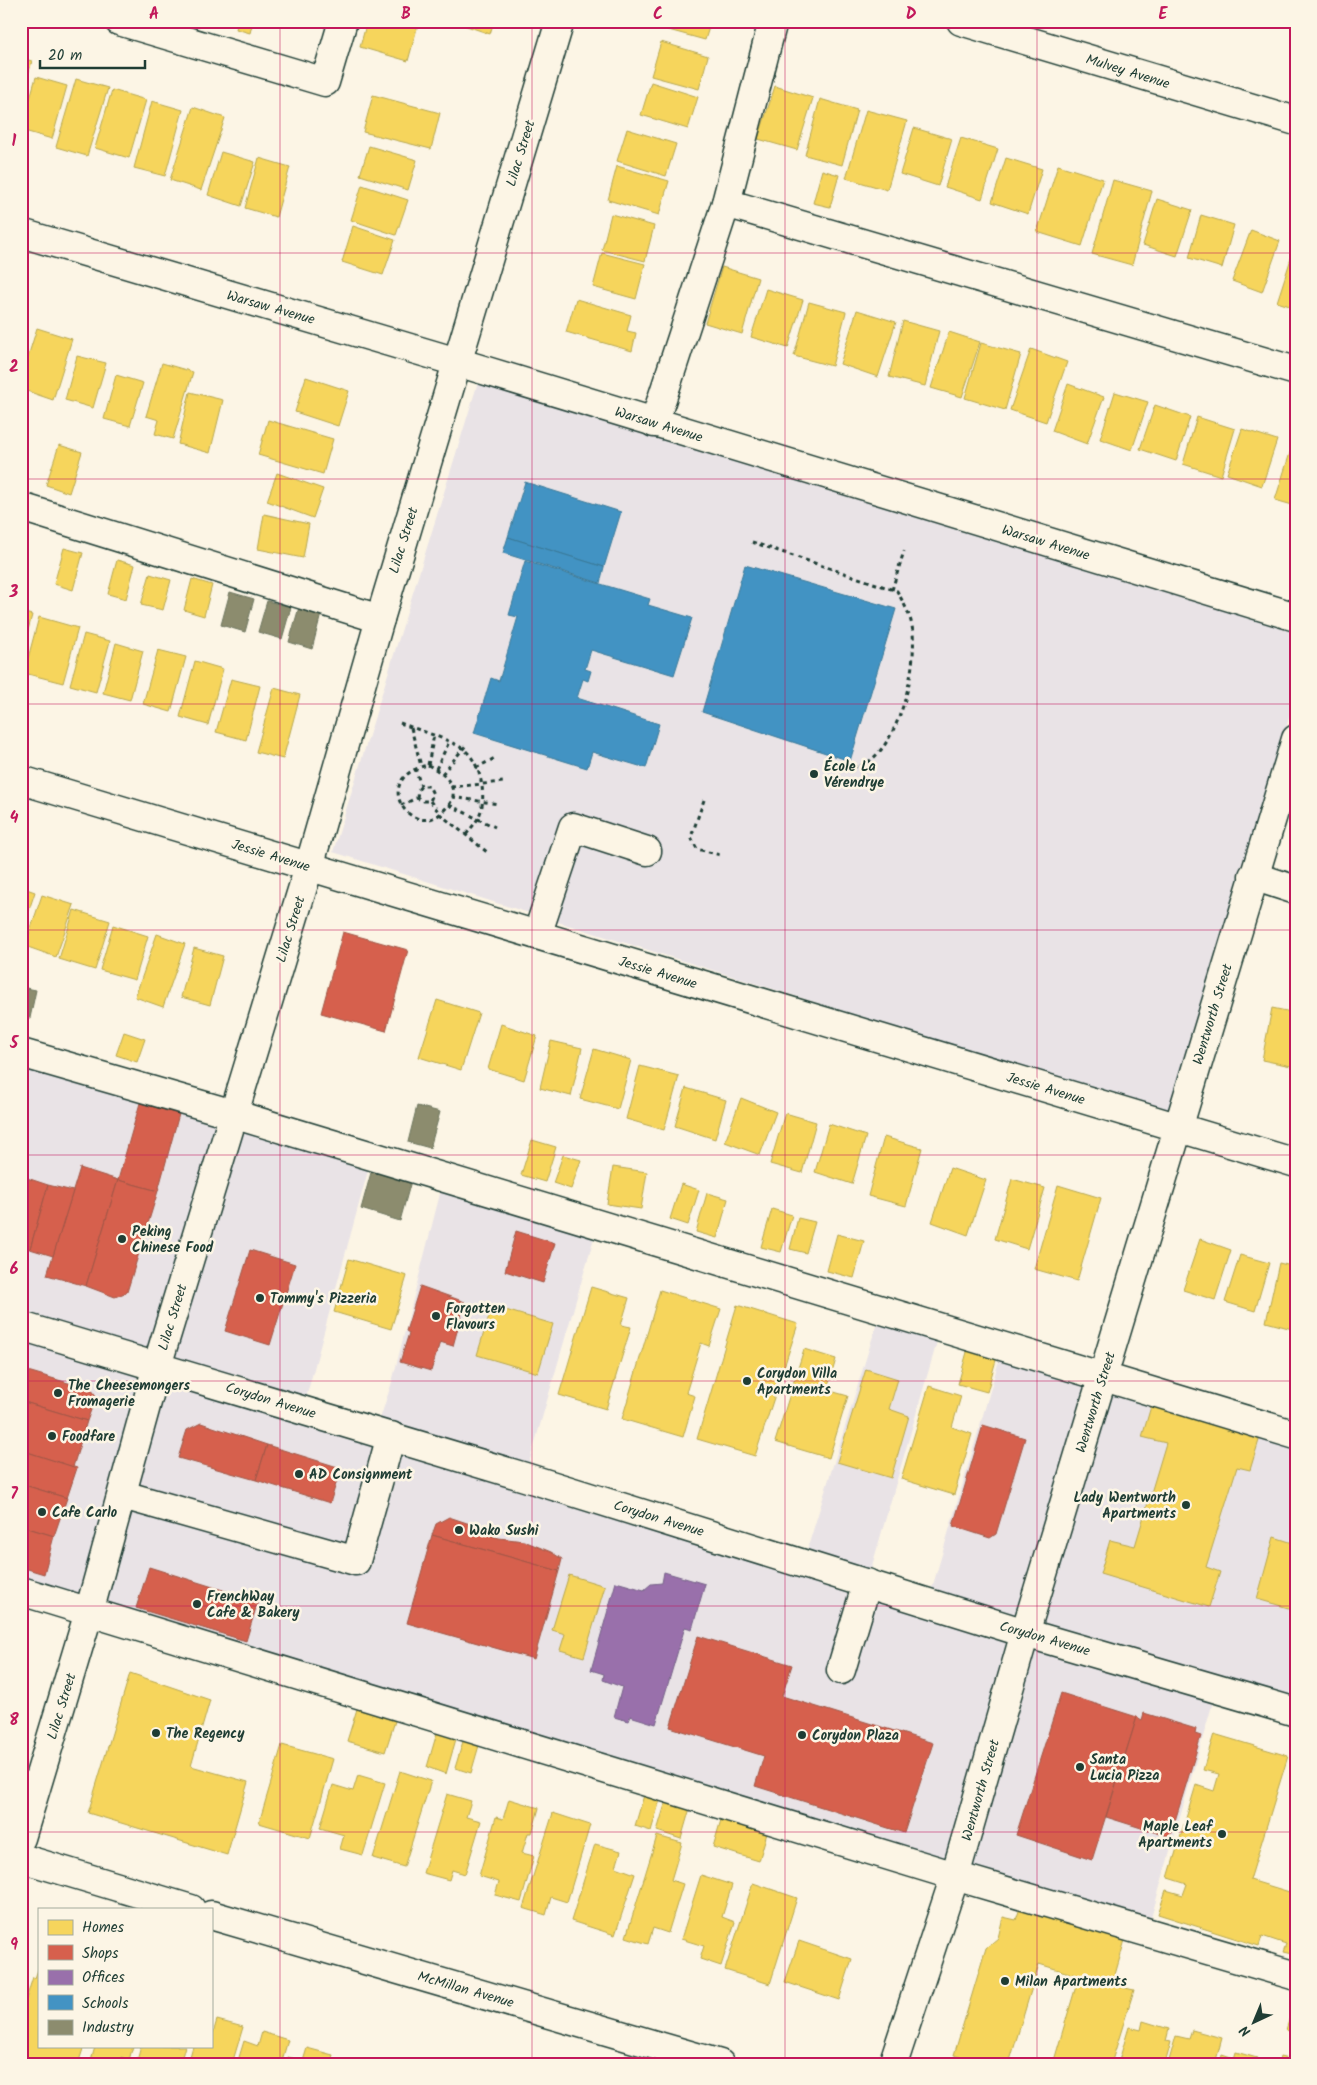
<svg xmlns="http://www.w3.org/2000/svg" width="1317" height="2085" font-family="Kalam,sans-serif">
<rect width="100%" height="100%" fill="#fcf5e5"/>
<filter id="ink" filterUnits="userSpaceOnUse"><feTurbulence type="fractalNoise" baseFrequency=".02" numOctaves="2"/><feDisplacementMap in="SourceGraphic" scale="10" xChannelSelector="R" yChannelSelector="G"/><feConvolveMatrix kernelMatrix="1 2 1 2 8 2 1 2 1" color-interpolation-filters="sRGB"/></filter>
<g filter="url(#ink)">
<g fill="#e9e3e6">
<polygon points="479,379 1296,633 1296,695 1168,1112 333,852"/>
<polygon points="21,1066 372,1156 303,1409 376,1431 392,1382 444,1178 598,1224 525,1477 803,1563 881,1310 941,1328 867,1583 928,1602 1003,1347 1296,1435 1296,1712 1217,1688 1147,1932 21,1591"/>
</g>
<g fill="#f6d55c" stroke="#b6a750">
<polygon points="238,21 253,21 250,33 236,29"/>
<polygon points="367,21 419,21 408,61 360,47"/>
<polygon points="452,21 494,21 490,34"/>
<polygon points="655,21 711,21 705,40 654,26"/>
<polygon points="661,42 708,56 699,89 651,76"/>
<polygon points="21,58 32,61 21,99"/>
<polygon points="36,77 67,86 52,139 21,130"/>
<polygon points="76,79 108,88 87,156 56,147"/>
<polygon points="651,82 698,97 688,129 641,115"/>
<polygon points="775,86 813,98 797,150 758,139"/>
<polygon points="112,90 146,100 129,158 95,148"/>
<polygon points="373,95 440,113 431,149 363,132"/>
<polygon points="820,99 857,110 842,165 805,155"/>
<polygon points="152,101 183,110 165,176 134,168"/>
<polygon points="193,107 225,118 201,190 170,180"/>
<polygon points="866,110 907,121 887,190 846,178"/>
<polygon points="914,128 952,139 938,186 900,174"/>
<polygon points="627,129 676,144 666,176 617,161"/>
<polygon points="961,138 998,149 982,199 945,187"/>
<polygon points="369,146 417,160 408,190 360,175"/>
<polygon points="221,152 255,162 241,206 208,195"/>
<polygon points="259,158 290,167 276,217 245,208"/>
<polygon points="1006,158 1042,169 1028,214 992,202"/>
<polygon points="1058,165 1103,179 1082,246 1037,232"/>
<polygon points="617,166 669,181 659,215 608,200"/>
<polygon points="822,170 839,175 830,207 813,203"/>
<polygon points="1113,180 1152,191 1132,265 1092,254"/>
<polygon points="362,185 408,200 396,235 351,220"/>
<polygon points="1157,199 1192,210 1177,256 1143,245"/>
<polygon points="611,214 654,226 645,261 602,250"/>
<polygon points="1201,215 1234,225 1222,268 1189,258"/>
<polygon points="353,226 395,240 383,275 342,262"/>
<polygon points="1251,230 1280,241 1262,292 1232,281"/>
<polygon points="1296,243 1296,308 1277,302"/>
<polygon points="602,253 645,264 636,299 593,287"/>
<polygon points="722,267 758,278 742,334 705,323"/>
<polygon points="766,289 803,300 788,348 751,337"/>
<polygon points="576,299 631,315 627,331 636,333 632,351 566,332"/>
<polygon points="809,302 846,312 832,366 794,356"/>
<polygon points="857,310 896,322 878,377 840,364"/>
<polygon points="903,321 939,331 925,386 889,377"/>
<polygon points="37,328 72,339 53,400 21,389 21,379"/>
<polygon points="21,329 26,330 21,344"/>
<polygon points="949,332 980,342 962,397 931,388"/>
<polygon points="981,343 1021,354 1005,410 965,398"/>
<polygon points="1031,349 1067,362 1046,422 1010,410"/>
<polygon points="77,356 106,363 93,408 65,400"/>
<polygon points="162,363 193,372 173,439 155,434 159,420 146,416"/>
<polygon points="116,375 143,383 130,426 104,419"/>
<polygon points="306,377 349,391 338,426 295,412"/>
<polygon points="1068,384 1104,397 1087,444 1052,431"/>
<polygon points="190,392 223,400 210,453 178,444"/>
<polygon points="1115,392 1148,402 1132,450 1100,439"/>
<polygon points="1155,405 1190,417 1176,461 1140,449"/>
<polygon points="1197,417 1235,429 1221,476 1183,464"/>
<polygon points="268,420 333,439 323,474 258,455"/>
<polygon points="1242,429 1277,440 1262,486 1227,474"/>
<polygon points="1296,434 1296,506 1275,500"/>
<polygon points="59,445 82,452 69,493 46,485"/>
<polygon points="277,473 323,489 313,518 267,501"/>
<polygon points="264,514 309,524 303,558 258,549"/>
<polygon points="64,548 83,553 73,590 54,584"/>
<polygon points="117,560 135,565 126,599 108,594"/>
<polygon points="150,574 171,580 163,610 141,605"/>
<polygon points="192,579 212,585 204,616 184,610"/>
<polygon points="21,612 32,615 21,657"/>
<polygon points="39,617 78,628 63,683 24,673"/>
<polygon points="84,634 110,641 96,692 70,685"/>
<polygon points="116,643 143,651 130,700 103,693"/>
<polygon points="158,650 186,657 171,712 143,704"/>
<polygon points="195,661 223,669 208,725 180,717"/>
<polygon points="231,679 260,686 246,740 216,732"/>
<polygon points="274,688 300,695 283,759 256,752"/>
<polygon points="21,887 35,892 21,934"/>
<polygon points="42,895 74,905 56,957 25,946"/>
<polygon points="74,910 110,921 95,970 59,959"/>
<polygon points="113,925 148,936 135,980 100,970"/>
<polygon points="157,934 185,944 163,1007 135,997"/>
<polygon points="194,948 223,956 210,1005 181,997"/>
<polygon points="437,1000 479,1013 461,1070 419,1057"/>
<polygon points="1272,1008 1296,1013 1296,1067 1262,1060"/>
<polygon points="501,1024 537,1036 524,1080 488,1069"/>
<polygon points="124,1032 145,1039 137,1062 116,1055"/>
<polygon points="551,1041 582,1048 571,1096 540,1088"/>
<polygon points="594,1049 631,1060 618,1109 580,1099"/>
<polygon points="640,1066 679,1076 664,1130 626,1119"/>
<polygon points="686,1088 726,1100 715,1139 675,1126"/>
<polygon points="741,1098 776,1112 760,1155 725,1142"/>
<polygon points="785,1113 816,1122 802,1173 770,1164"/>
<polygon points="829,1124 866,1136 852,1184 815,1172"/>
<polygon points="884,1137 922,1148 906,1206 868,1196"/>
<polygon points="532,1140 556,1147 545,1182 521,1175"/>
<polygon points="563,1155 581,1160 571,1189 553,1183"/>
<polygon points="613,1167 647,1172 641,1209 607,1204"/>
<polygon points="950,1168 986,1180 968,1235 932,1222"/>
<polygon points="1012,1179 1045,1188 1027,1249 995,1239"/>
<polygon points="681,1184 699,1190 688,1225 670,1219"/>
<polygon points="1058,1185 1101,1198 1077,1281 1034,1269"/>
<polygon points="707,1193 728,1199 717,1238 696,1232"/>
<polygon points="772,1209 792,1215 781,1252 761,1247"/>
<polygon points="798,1218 815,1222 806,1253 790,1249"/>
<polygon points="837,1234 864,1241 854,1278 827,1271"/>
<polygon points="1200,1239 1231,1250 1215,1300 1183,1290"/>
<polygon points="1240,1255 1269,1263 1255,1311 1225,1302"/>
<polygon points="349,1259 407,1276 391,1329 334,1312"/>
<polygon points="1279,1263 1296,1267 1296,1330 1266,1322"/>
<polygon points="591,1287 629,1298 621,1325 631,1327 606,1409 559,1395"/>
<polygon points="660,1290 721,1309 709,1346 701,1343 686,1393 695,1396 683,1437 622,1419"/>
<polygon points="737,1305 798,1324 755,1456 697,1439"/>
<polygon points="492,1306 553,1324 538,1373 477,1355"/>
<polygon points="969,1345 998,1353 987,1392 958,1384"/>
<polygon points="804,1349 836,1359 827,1390 848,1396 829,1458 775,1442"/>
<polygon points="866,1369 898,1379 889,1409 909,1416 891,1478 837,1462"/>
<polygon points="929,1386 961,1396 952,1427 972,1434 954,1495 901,1479"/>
<polygon points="1152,1403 1260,1437 1250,1470 1237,1467 1206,1567 1220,1572 1209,1607 1100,1574 1110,1540 1135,1546 1166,1443 1142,1437"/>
<polygon points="1274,1537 1296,1544 1296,1595 1292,1609 1257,1599"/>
<polygon points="569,1575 605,1586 584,1657 560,1650 565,1634 552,1630"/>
<polygon points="130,1673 210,1700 191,1766 248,1782 227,1855 88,1813"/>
<polygon points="357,1709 395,1721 385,1752 347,1741"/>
<polygon points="439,1726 458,1732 446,1774 427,1767"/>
<polygon points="1214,1734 1288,1756 1250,1880 1296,1894 1296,1955 1283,1952 1286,1944 1262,1936 1259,1946 1158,1914 1166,1890 1183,1895 1187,1884 1168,1878 1196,1785 1214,1791 1219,1774 1203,1770"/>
<polygon points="464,1738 480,1742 471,1773 455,1768"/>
<polygon points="282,1745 333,1759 310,1838 259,1823"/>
<polygon points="400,1771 431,1781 404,1867 373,1858"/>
<polygon points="358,1775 385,1783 363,1855 340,1849 344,1835 320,1828 333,1785 353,1791"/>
<polygon points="447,1794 471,1801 466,1817 481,1821 465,1874 452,1870 449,1880 423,1873"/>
<polygon points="644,1795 660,1800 651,1831 635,1826"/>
<polygon points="509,1799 539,1808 532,1833 528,1833 522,1853 534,1856 521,1902 495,1895 499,1882 479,1876 496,1817 503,1819"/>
<polygon points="666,1801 690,1808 681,1839 657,1831"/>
<polygon points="553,1813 590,1825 567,1902 551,1897 546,1915 523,1908"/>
<polygon points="723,1813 769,1826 759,1861 713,1847"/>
<polygon points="657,1836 682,1843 671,1880 683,1884 668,1933 653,1928 648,1944 626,1937"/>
<polygon points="595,1844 621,1851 616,1867 635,1874 615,1935 571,1921"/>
<polygon points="701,1875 732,1885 722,1917 735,1922 721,1966 700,1959 704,1946 681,1939"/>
<polygon points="753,1883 797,1898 770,1984 725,1970"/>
<polygon points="1022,1902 1062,1913 1058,1922 1086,1929 1127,1933 1112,1985 1134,1990 1111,2064 1053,2064 1079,1976 1039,1964 1009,2064 961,2064 963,2058 954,2055 986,1948 998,1938 1003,1917 1016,1920"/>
<polygon points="799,1941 852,1959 839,2000 785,1982"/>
<polygon points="39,1967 39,2046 84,2046 78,2064 21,2064 21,2015 33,1977 35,1978"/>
<polygon points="1296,1998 1296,2033 1286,2030"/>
<polygon points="217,2020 243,2027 232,2064 188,2064 193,2046 211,2046 211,2032 213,2033"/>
<polygon points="1143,2021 1169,2029 1166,2041 1171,2042 1165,2064 1118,2064 1129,2027 1141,2030"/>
<polygon points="1192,2030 1222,2038 1215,2064 1168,2064 1176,2036 1189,2039"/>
<polygon points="262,2032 288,2040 281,2064 237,2064 244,2041 258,2046"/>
<polygon points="92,2046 133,2046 129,2060 121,2057 119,2064 90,2064 95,2047"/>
<polygon points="141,2046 185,2046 180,2064 148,2064 137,2061"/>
<polygon points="307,2048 333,2055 330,2064 286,2064 288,2057 303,2061"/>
<polygon points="1236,2052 1257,2058 1255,2064 1220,2064 1222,2055 1234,2059"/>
<polygon points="1280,2057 1296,2061 1296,2064 1278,2064"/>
</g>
<g fill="#d6604d" stroke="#9f5646">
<polygon points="343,932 408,950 386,1031 321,1013"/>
<polygon points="140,1103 179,1114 158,1191 118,1180"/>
<polygon points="80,1168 118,1180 86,1286 47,1275"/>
<polygon points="21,1176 48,1185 30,1249 21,1247"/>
<polygon points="118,1180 158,1191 127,1292 115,1297 86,1286"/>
<polygon points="48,1185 73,1191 53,1256 30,1249"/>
<polygon points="516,1231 555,1243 543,1283 505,1271"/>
<polygon points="250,1250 295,1264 270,1345 225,1331"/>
<polygon points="420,1286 465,1302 453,1346 440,1342 431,1371 400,1362 409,1333 406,1331"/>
<polygon points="21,1369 92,1390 96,1396 87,1421 21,1401"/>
<polygon points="21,1401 87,1421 73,1467 21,1450"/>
<polygon points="201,1423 267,1445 256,1480 178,1458 187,1430"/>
<polygon points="983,1425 1025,1438 996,1534 990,1538 953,1526"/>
<polygon points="267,1445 341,1468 330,1503 256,1480"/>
<polygon points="21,1450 77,1468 67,1498 21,1484"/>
<polygon points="21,1484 67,1498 54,1536 21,1526"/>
<polygon points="449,1517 479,1527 482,1533 499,1538 524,1541 551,1552 562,1559 559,1571 432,1535 436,1524"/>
<polygon points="21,1526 54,1536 44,1574 21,1567"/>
<polygon points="432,1535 559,1571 534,1659 407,1623"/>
<polygon points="149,1567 258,1601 246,1641 136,1608"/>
<polygon points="698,1636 792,1665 782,1696 933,1743 904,1833 755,1786 764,1756 670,1727"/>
<polygon points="1061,1693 1137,1717 1092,1860 1016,1835"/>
<polygon points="1144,1713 1196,1729 1195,1734 1201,1736 1170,1837 1106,1817 1137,1717 1142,1720"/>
</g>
<polygon fill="#9970ab" stroke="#746187" points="664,1572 705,1584 692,1629 685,1627 656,1724 630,1716 628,1721 614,1717 622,1687 603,1680 604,1674 591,1670 616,1582 644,1590 651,1584 662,1583"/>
<g fill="#4393c3" stroke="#387998">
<polygon points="525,482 621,512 604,567 508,537"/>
<polygon points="508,537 604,567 600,583 503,553"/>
<polygon points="525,561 650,599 648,605 692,618 674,675 591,650 585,669 591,671 588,681 583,679 577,698 659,724 646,768 592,752 587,768 474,733 491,678 499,681 518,617 509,615"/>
<polygon points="745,565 896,609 850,761 702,712"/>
</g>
<g fill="#8c8c6e" stroke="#6b745d">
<polygon points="230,592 254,599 245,632 221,625"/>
<polygon points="267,601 291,607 282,639 258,632"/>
<polygon points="300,604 322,610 312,649 289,642"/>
<polygon points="21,987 36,990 30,1018 21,1016"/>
<polygon points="417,1106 440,1112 430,1148 408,1142"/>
<polygon points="372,1169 411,1181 400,1221 361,1209"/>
</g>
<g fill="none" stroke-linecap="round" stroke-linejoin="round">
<defs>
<g id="minor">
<polyline points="119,21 325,82 343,21"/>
<polyline points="961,21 1296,121"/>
<polyline points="726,203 773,21"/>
<polyline points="21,233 457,362 1296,617"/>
<polyline points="654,423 726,203 1296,371"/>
<polyline points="21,507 380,619"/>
<polyline points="21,780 1296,1163"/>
<polyline points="1253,876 1296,890"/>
<polyline points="537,935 573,827 647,851"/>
<polyline points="21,1053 233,1114 1296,1435"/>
<polyline points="123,1495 356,1561 391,1436"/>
<polyline points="21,1591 955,1876 1296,1976"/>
<polyline points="841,1670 867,1583"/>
<polyline points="21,1838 89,1612 157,1366 309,867 380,619 560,21"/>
<polyline points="21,1858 191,1909"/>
<polyline points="211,1915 720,2064"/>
<polyline points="893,2064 955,1876 1025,1633 1296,739"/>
</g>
<polyline id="major" points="21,1326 525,1477 1025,1633 1296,1712"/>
</defs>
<use href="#minor" stroke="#1f3d34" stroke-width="31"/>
<use href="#major" stroke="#1f3d34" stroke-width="31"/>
<g stroke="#1f3d34" stroke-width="3" stroke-dasharray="4 4" stroke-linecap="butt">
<path d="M752,542L897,591C903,602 910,614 912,626C919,663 900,747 863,765C858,767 850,767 845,768"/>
<polyline points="892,590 904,551"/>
<path d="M400,723C421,731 443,737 462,748C480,759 488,797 479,816C476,823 470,829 466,835"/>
<polyline points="411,728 421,766"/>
<path d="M428,765C439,771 451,778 453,792C454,799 450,804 445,809C415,845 366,779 428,765Z"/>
<polyline points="428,765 434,735"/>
<polyline points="415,768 421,786"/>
<polyline points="476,768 495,758"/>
<polyline points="436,769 449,742"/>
<polyline points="442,774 467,744"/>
<polyline points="451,787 504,782"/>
<polyline points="452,797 499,804"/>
<polyline points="704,800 691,837 697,849 720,855"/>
<polyline points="430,801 441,815 487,852"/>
<polyline points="401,805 417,798 424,801 430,801 433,794 429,786 421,786 418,790 417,798"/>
<polyline points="449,805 495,827"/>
</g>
<use href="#minor" stroke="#fcf5e5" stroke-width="28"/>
<use href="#major" stroke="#fcf5e5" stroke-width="28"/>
</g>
</g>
<path fill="none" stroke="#c2185b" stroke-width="1" stroke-opacity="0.55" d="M280,21V2064M532,21V2064M785,21V2064M1037,21V2064M21,253H1296M21,479H1296M21,704H1296M21,930H1296M21,1155H1296M21,1381H1296M21,1606H1296M21,1832H1296"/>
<g fill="#1f3d34" stroke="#fcf5e5" stroke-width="2">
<circle cx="814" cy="774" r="5"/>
<circle cx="122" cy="1239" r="5"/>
<circle cx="260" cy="1298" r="5"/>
<circle cx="436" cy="1316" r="5"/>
<circle cx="747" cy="1381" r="5"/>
<circle cx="58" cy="1393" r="5"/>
<circle cx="52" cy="1436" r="5"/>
<circle cx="299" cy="1474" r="5"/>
<circle cx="1186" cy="1505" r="5"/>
<circle cx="42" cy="1512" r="5"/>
<circle cx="459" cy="1530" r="5"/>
<circle cx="197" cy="1604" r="5"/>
<circle cx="156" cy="1733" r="5"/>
<circle cx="802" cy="1735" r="5"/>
<circle cx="1080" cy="1767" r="5"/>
<circle cx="1222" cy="1834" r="5"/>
<circle cx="1005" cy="1981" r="5"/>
</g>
<g text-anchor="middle" stroke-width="5" stroke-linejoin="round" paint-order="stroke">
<g font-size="14" fill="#1f3d34" stroke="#fcf5e5">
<text transform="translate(1128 71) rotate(17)" y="5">Mulvey Avenue</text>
<text transform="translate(520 153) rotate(-73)" y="5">Lilac Street</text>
<text transform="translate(271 307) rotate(16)" y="5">Warsaw Avenue</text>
<text transform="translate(659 424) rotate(17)" y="5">Warsaw Avenue</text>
<text transform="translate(403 540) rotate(-73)" y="5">Lilac Street</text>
<text transform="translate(1046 542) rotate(17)" y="5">Warsaw Avenue</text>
<text transform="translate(271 855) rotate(17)" y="5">Jessie Avenue</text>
<text transform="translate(290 929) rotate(-73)" y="5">Lilac Street</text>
<text transform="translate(658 972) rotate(17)" y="5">Jessie Avenue</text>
<text transform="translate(1212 1014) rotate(-73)" y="5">Wentworth Street</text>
<text transform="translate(1046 1088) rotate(17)" y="5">Jessie Avenue</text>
<text transform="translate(172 1317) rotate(-73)" y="5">Lilac Street</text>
<text transform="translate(271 1400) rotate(17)" y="5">Corydon Avenue</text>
<text transform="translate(1095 1402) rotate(-73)" y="5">Wentworth Street</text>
<text transform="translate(659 1518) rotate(17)" y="5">Corydon Avenue</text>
<text transform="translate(1045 1638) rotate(16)" y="5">Corydon Avenue</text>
<text transform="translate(61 1706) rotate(-73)" y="5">Lilac Street</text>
<text transform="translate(980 1790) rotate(-74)" y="5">Wentworth Street</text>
<text transform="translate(466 1989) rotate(16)" y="5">McMillan Avenue</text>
</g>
<g font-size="14" font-weight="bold" fill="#1f3d34" stroke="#fcf5e5" text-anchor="start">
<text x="824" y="771">École La<tspan x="824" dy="16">Vérendrye</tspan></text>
<text x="132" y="1236">Peking<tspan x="132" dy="16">Chinese Food</tspan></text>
<text x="270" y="1303">Tommy's Pizzeria</text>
<text x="446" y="1313">Forgotten<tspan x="446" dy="16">Flavours</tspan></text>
<text x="757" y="1378">Corydon Villa<tspan x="757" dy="16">Apartments</tspan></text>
<text x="68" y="1390">The Cheesemongers<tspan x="68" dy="16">Fromagerie</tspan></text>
<text x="62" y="1441">Foodfare</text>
<text x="309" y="1479">AD Consignment</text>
<text x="1176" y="1502" text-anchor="end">Lady Wentworth<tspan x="1176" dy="16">Apartments</tspan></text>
<text x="52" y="1517">Cafe Carlo</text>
<text x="469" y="1535">Wako Sushi</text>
<text x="207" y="1601">FrenchWay<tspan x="207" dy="16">Cafe &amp; Bakery</tspan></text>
<text x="166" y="1738">The Regency</text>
<text x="812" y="1740">Corydon Plaza</text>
<text x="1090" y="1764">Santa<tspan x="1090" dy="16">Lucia Pizza</tspan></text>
<text x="1212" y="1831" text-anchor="end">Maple Leaf<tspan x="1212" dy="16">Apartments</tspan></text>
<text x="1015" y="1986">Milan Apartments</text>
</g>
</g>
<rect width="1317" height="2085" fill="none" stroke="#fcf5e5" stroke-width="55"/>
<rect x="38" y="1908" width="175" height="140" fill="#fcf5e5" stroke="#a4ab9e"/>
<rect x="48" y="1920" width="25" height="15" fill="#f6d55c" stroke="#a4ab9e"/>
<text x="82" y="1932" font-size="15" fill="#1f3d34">Homes</text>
<rect x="48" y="1945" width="25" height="15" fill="#d6604d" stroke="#a4ab9e"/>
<text x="82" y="1958" font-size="15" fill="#1f3d34">Shops</text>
<rect x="48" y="1970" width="25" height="15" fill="#9970ab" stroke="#a4ab9e"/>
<text x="82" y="1982" font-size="15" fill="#1f3d34">Offices</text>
<rect x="48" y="1995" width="25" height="15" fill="#4393c3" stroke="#a4ab9e"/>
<text x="82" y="2008" font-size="15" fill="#1f3d34">Schools</text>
<rect x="48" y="2020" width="25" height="15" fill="#8c8c6e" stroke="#a4ab9e"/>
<text x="82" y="2032" font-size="15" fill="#1f3d34">Industry</text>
<g transform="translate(1254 2022) rotate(224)" stroke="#fcf5e5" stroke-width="4" paint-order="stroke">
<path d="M0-4L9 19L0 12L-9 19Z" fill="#1f3d34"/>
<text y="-8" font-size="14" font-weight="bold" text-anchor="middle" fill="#1f3d34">N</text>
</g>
<path d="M40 60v8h105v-8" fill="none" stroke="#1f3d34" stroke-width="2.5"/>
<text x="48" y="60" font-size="15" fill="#1f3d34" stroke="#fcf5e5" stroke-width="4" paint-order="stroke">20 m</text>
<rect x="28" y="28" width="1262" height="2030" fill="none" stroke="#c2185b" stroke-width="2"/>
<g font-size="16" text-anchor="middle" font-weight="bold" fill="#c2185b">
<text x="154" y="19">A</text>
<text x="406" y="19">B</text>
<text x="658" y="19">C</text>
<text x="911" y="19">D</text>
<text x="1163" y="19">E</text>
<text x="14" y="146">1</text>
<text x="14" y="372">2</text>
<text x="14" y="597">3</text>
<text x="14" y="823">4</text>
<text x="14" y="1048">5</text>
<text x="14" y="1274">6</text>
<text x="14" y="1499">7</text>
<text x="14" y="1725">8</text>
<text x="14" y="1950">9</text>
</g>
</svg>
